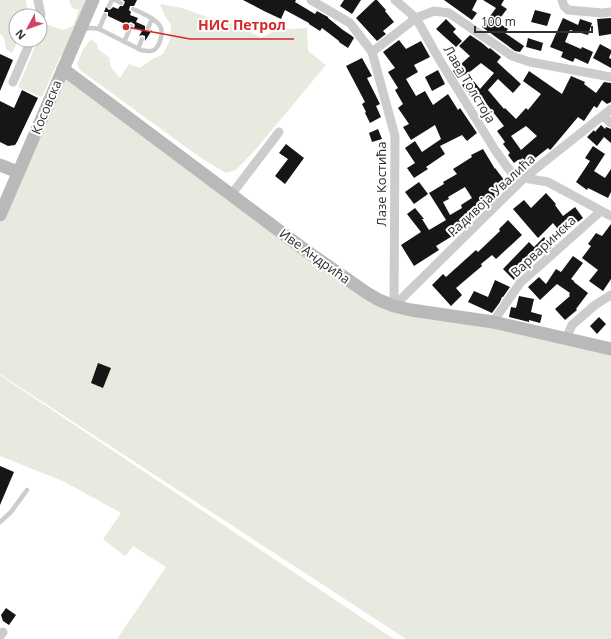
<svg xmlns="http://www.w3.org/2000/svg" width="611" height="639" font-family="'Open Sans',sans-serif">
<rect width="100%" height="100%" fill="#fff"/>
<g fill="#e7eade">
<polygon points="0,0 26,0 28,16 16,16 16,40 18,40 12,53 6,49 4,37 0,34"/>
<polygon points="69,0 88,0 64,53 60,57 42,97 18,87 38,40 40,40 40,36 45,24 63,30 73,26 79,10 72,8"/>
<path d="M160,4L182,8L204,16L240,26L261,38L276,30L307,28L308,51L326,65L256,149L236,170L226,173L201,158L80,70L77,64L83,49L91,39L97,44L98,49L110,58C108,66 115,72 120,78L129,64L140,68L151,60L163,54L170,40L171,25L165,16Z"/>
<polygon points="63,69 379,300 611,349 611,639 406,639 0,374 0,215"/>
<polygon points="0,375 386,634 395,639 117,639 166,567 133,546 125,556 103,539 121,513 65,482 0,456"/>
</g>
<g fill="#161616" fill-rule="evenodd">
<polygon points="123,0 137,0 134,6 130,6 129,10 131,12 130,15 138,18 136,22 145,26 145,30 149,32 152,30 145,41 145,36 142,35 139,36 142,31 134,28 135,25 133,23 130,22 127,25 108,16 108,12 104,12 106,7 109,10 111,9 113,7 118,9 120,6 123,6 125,2"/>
<polygon points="243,0 296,0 295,2 315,14 317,11 328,17 328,18 343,30 352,36 354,38 348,48 339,42 339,41 322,28 320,31 309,24 309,23 285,10 281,19 264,11"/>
<polygon points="344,0 361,0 352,14 340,6"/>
<polygon points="375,0 377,0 386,10 385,11 394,22 383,31 386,34 377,41 356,18"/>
<polygon points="444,0 477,0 472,10 477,13 472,20"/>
<polygon points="483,0 504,0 501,5 507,9 497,22 508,29 505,33 524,46 520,52 515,51 482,27 496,8"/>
<polygon points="535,10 551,14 547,26 531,22"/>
<polygon points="563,18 578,25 580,19 592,23 588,35 570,30 565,42 581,49 582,47 593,52 588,64 575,58 573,62 561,57 563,52 550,47"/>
<polygon points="611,18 611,34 599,36 597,19"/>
<polygon points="446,19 456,29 453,32 462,41 456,47 436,29"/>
<path d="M470,35L482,43L489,49L490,48L501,57L497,62L521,84L513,93L498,79L488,90L504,109L505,108L516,119L526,108L528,110L541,94L523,81L529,71L562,94L571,76L585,82L584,84L596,93L604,82L611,83V102L607,104L602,100L597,108L594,106L584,121L578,117L552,148L550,150L548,148L524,167L518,160L514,163L508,155L510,153L503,144L505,142L497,131L504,126L485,102L484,103L476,94L471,98L462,85L472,79L480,89L494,73L481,63L471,71L458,78L453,71L470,56L459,46ZM526,126L537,136L521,150L511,136Z"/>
<polygon points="528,38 543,43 541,51 526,47"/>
<polygon points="399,40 406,49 421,41 430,57 414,65 418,72 406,79 416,96 425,91 433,105 448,94 458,110 460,108 477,133 467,141 462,135 440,146 445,154 426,167 428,169 414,178 407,168 415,163 405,148 415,141 422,152 441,139 435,125 411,140 403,127 409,124 398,108 403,104 395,90 398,88 388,72 395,68 383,52"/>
<polygon points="600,44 611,50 611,53 609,58 611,59 611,68 593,58"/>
<polygon points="0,54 13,60 0,91"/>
<polygon points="362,58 372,76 367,78 380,104 376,106 381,117 370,123 365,113 366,112 362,104 365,102 346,66"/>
<polygon points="438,70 445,84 432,91 425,77"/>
<polygon points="22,90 38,98 17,142 15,145 8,146 0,142 0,101 14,108"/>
<polygon points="601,125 605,129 606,127 611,129 611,143 604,137 597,146 587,137 594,130 595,132"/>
<polygon points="378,129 382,139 372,142 369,133"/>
<polygon points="286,144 304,158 285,184 275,176 288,159 279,153"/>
<polygon points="593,146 605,154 594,171 605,178 611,169 611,192 608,198 588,188 587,190 576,182 590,161 585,158"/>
<path d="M483,149L495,169V168L507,184L494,193L496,197L492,201L490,199L474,209L478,215L456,229L459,232L436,246L439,250L414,266L401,245L421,232L407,214L415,208L424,219H422L429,230L446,220L429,193L444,184L443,182L457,174L453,169L472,157L471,155ZM465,187L472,198L461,205L462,208L450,215L443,202L449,199L448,197Z"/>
<polygon points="419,182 428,194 414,204 405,192"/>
<polygon points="546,193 556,204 555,205 563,216 575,207 583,218 574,225 573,224 561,233 553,223 538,238 513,209 524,200 531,208"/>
<polygon points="508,220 522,235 496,259 492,255 481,264 482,266 456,288 462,295 451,306 432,285 443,274 446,277 476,250 478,252 500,231 499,229"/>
<polygon points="611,224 611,279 603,291 589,281 598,270 582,258 591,246 588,244 596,233 602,236"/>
<polygon points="544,237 552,247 542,256 539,253 525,266 526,259 523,258 514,280 503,269 529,242 534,247"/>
<polygon points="573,256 583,263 571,279 574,281 574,282 588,293 576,309 577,310 565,320 555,309 570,296 569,295 570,293 557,284 540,300 528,287 539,277 546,284 556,269 561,272"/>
<polygon points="495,280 510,287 503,297 502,297 500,302 492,313 468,302 474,291 488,297"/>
<polygon points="519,296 534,299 531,312 542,315 540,323 529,320 529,322 509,317 511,307 516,308"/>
<polygon points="599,317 606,324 597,334 590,326"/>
<polygon points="98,363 111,368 103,388 91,383"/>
<polygon points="0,466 14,472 0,505"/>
<polygon points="6,608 16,615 9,625 3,621 1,615"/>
</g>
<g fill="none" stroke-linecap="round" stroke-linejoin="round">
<g stroke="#ccc" stroke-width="4.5">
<polyline points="115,0 121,3"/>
<polyline points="109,6 112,0"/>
<polyline points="148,28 152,19"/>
<path d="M83,29L92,28L99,29L141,50C145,51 150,52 154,50C160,46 164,32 160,26C155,18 142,13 133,9"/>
<polyline points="99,29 105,15"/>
<polyline points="124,42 131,26"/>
<polyline points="138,49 142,39"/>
<polyline points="0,522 11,512 27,490"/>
</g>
<g stroke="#ccc" stroke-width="9">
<polyline points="38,0 41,15 40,19"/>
<polyline points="311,0 350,23 372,52 395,136 394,306"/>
<polyline points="395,0 416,18 439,59 495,150 511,172 524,178 548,182 611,216"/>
<polyline points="562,0 564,6 568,10 602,13 611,12"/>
<polyline points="372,52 416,18 434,11 449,13 512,56 530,62 611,77"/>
<polyline points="13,82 31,40"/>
<polyline points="603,116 611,123"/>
<polyline points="231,195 279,132"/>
<polyline points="394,306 524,178 611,109"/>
<polyline points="493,322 520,283 601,211"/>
<polyline points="566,339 572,325 595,305 611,295"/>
<polyline points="0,636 3,632"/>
</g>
<g stroke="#b9b9b9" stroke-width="13">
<polyline points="63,69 305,250 367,293 379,300 394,306 411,310 493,322 611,349"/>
<polyline points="0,165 18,172"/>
<polyline points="0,215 93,0"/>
</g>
</g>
<g text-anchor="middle" stroke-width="4" stroke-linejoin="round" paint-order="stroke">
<g font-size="13" fill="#2f2f2f" stroke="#fff">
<text transform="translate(470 84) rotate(59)" y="5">Лава Толстоја</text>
<text transform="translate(46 107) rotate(-67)" y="5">Косовска</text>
<text transform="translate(381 184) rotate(-90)" y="5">Лазе Костића</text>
<text transform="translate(491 195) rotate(-43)" y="5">Радивоја Увалића</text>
<text transform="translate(543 246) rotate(-43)" y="5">Варваринска</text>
<text transform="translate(315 256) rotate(36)" y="5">Иве Андрића</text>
</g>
</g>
<path fill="none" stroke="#d62828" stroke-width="1.5" d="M126 27L190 39H294"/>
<circle fill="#d62828" stroke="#fff" stroke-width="1.5" cx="126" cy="27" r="4"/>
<g font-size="14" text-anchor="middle" font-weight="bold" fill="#d62828" stroke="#fff" stroke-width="4" stroke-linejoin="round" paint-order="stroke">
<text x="242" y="30">НИС Петрол</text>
</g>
<g transform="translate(28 28) rotate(229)"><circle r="19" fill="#ffffff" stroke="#acacac"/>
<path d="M0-3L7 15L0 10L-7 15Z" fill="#d14668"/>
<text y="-6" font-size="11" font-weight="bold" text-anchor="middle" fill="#2f2f2f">N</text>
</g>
<path d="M475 26v6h117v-6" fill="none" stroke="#2f2f2f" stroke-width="2"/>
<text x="481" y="26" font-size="12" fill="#2f2f2f" stroke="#ffffff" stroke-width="3" paint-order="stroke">100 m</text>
</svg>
